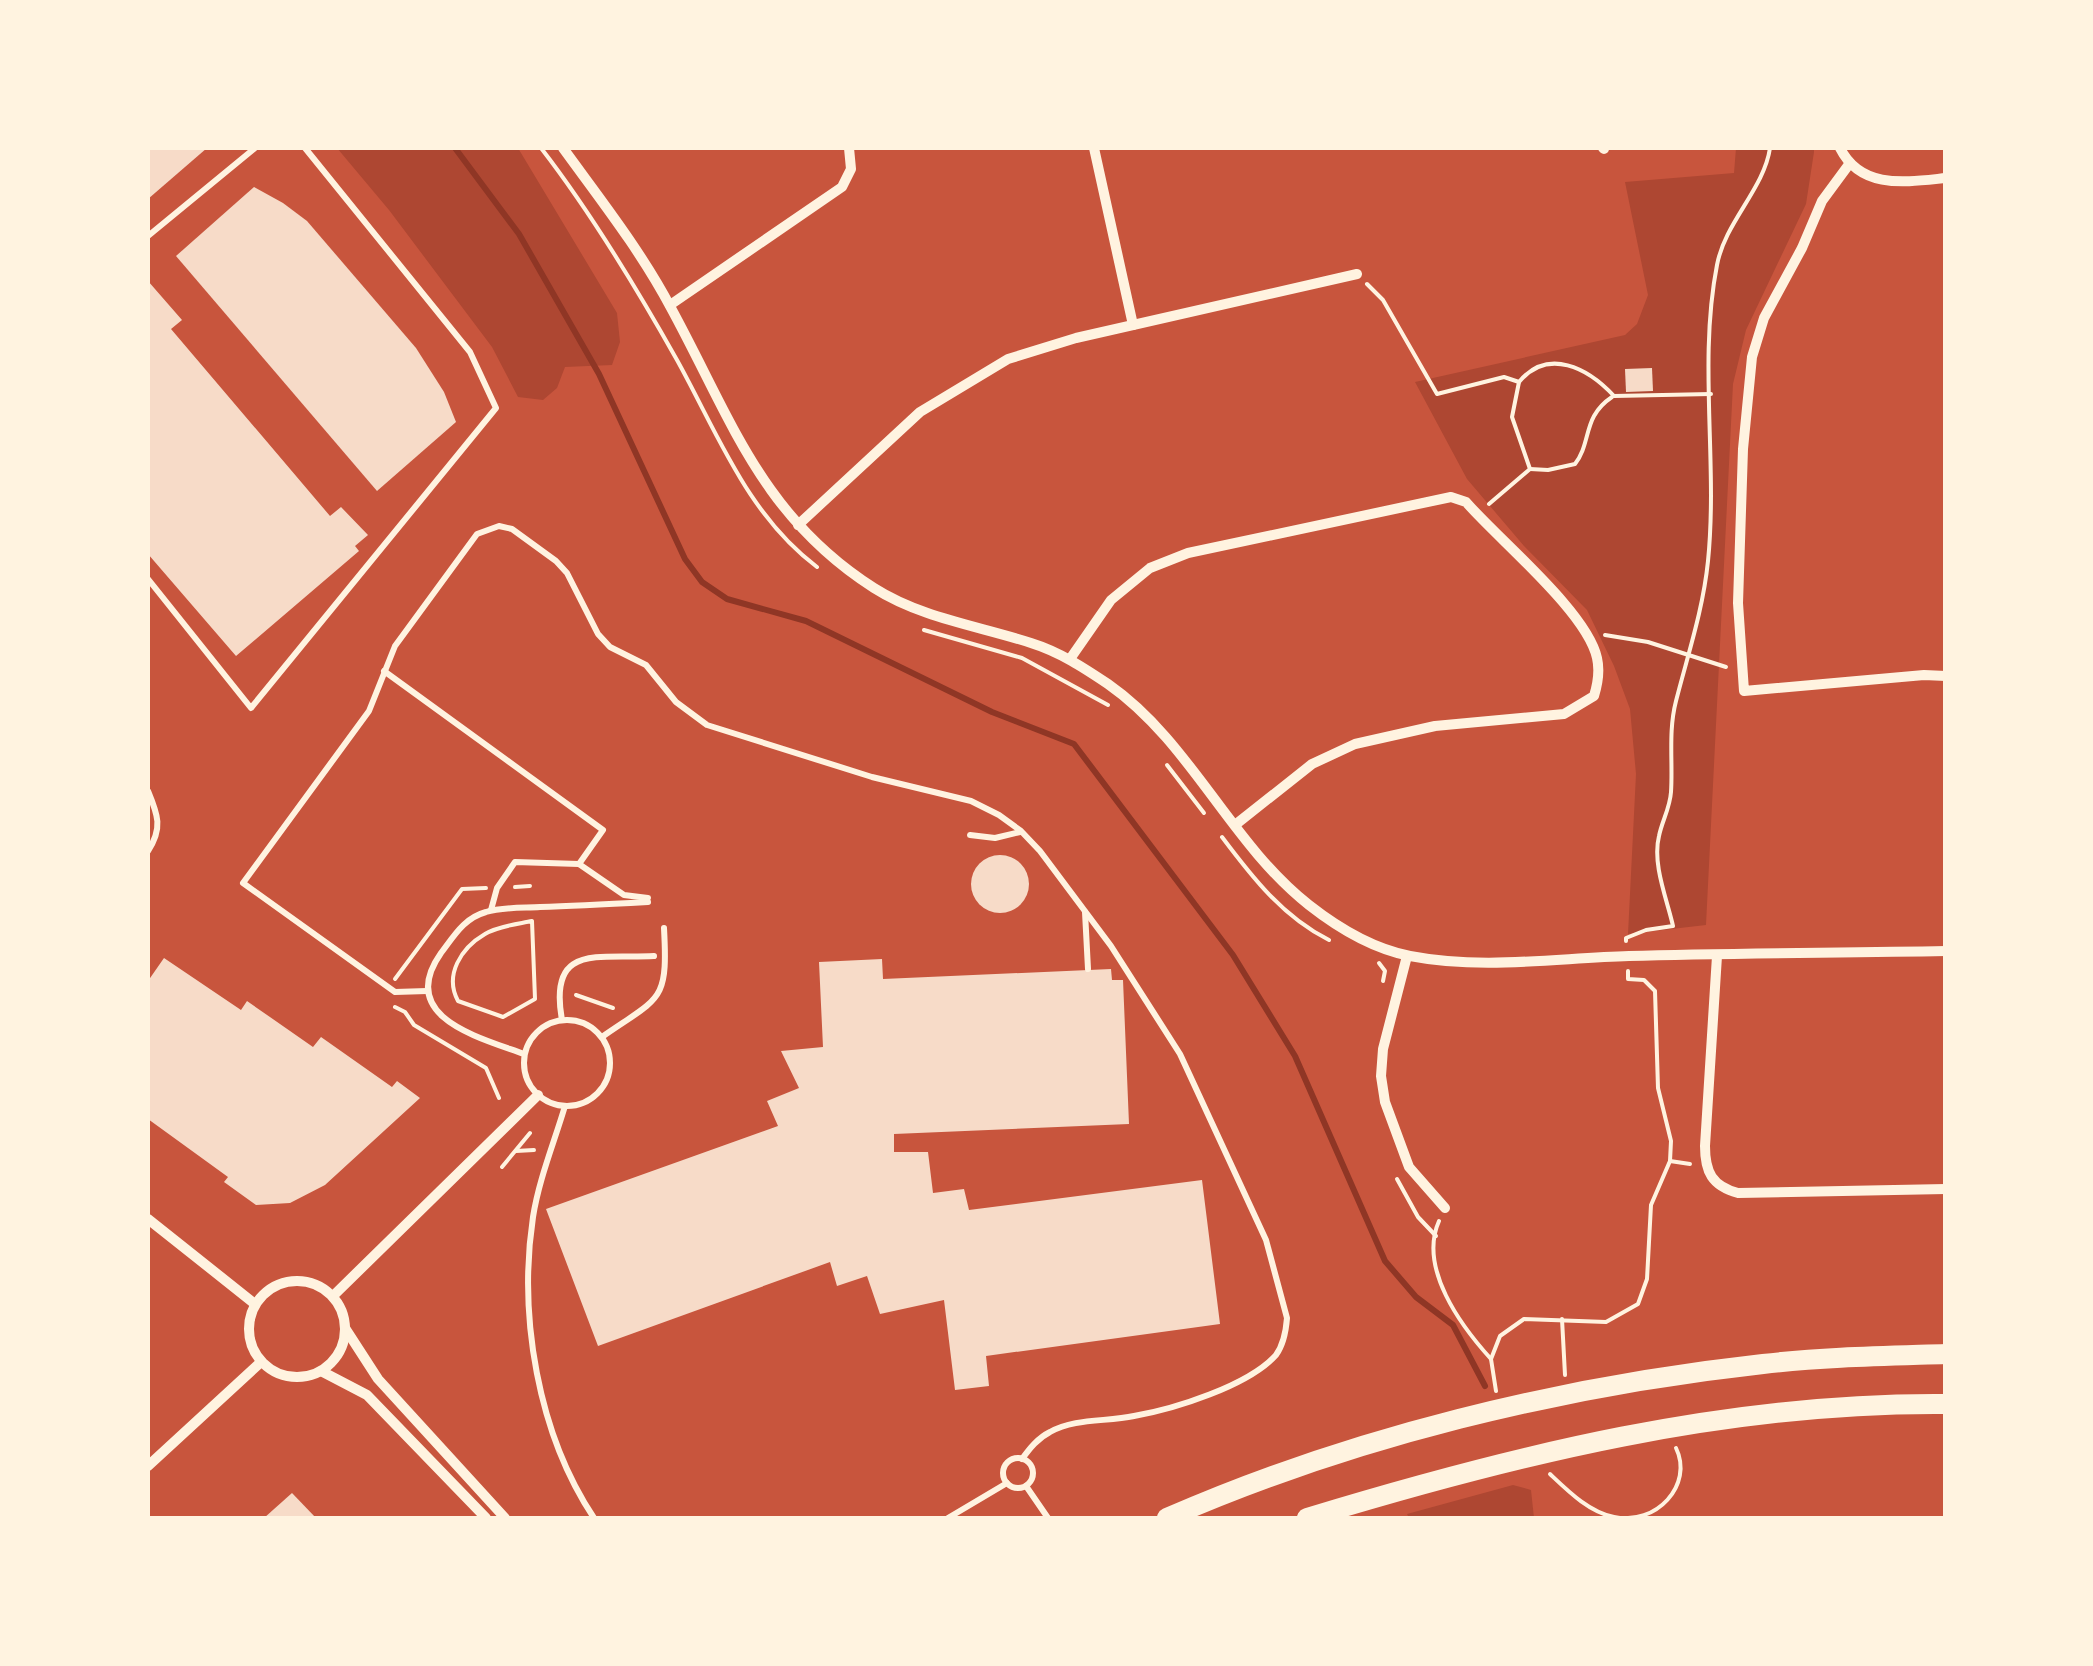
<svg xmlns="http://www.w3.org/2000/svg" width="2093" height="1666" font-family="'PT Sans',sans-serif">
<rect width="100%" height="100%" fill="#c8553d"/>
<g fill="#ae4732">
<polygon points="337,148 518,148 617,313 620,342 612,365 565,367 557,388 543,400 518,397 492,347 389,210"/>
<polygon points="1736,148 1814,148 1814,152 1806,204 1746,330 1733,384 1706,925 1628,934 1636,774 1630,709 1614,666 1587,610 1524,546 1467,479 1415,382 1625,335 1637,324 1648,295 1625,182 1734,173"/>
<polygon points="1513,1485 1531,1490 1534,1518 1409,1518 1407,1514"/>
</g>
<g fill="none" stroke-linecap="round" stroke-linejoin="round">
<polyline stroke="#8f3625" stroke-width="6" points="455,148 519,234 599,374 685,559 702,582 727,599 806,621 992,712 1074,744 1233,955 1295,1056 1385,1261 1416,1297 1453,1325 1485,1386"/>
</g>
<g fill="#f7dbc8">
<polygon points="148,148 207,148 148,199"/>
<polygon points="254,187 283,203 307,221 416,348 444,392 456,422 377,491 176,256"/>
<polygon points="148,281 182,320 171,329 330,516 341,507 368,535 355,546 359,551 236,656 148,554"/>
<polygon points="1652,368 1653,391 1626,392 1625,369"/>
<circle cx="1000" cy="884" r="29"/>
<polygon points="164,958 241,1010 247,1001 313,1047 321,1037 392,1087 397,1081 420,1098 325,1185 290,1203 256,1205 224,1182 228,1177 148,1119 148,981"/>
<polygon points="882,959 883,979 1111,969 1112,980 1123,980 1129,1124 894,1134 894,1152 928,1152 933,1193 964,1189 969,1210 1202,1180 1220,1324 986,1356 989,1386 955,1390 944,1300 880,1314 867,1276 837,1286 830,1262 598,1346 546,1209 778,1126 767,1101 799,1088 781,1051 823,1047 819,962"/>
<polygon points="292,1493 316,1518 264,1518"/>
</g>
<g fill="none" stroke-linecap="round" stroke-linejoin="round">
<g stroke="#fff3e0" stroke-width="4">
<path d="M541,148C592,214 636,287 677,360C718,434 747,514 817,567"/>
<polyline points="1367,284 1383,300 1437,394 1504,377 1519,382 1512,417 1530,469 1489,504"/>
<path d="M1519,382C1548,347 1588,368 1614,396L1711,394"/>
<path d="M1530,469L1548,470L1575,464C1592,442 1582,417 1612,397"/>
<polyline points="924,630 1022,658 1108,705"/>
<polyline points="1605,635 1648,642 1726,667"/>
<polyline points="1167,765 1204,813"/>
<path d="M1222,837C1252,877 1283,917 1329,940"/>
<polyline points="515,887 530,886"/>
<path d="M532,921L535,999L503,1017L458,1001C444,975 461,948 485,934C498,926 518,924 532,921Z"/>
<path d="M1626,941V938L1646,930L1673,926C1667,899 1652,864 1659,836C1662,821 1670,808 1671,792C1673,762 1668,732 1676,701C1688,654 1703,610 1708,561C1718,462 1698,362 1717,265C1725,222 1764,189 1770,148"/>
<polyline points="1379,963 1385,971 1383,981"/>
<polyline points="395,979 462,889 486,888"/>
<polyline points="576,995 613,1008"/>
<polyline points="395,1007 405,1012 414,1025 486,1068 499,1098"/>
<polyline points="516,1151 534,1150"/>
<polyline points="1670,1161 1690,1164"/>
<polyline points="502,1167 530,1133"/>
<polyline points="1397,1179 1418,1217 1436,1236"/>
<path d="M1439,1221C1418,1268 1461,1326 1491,1359"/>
<polyline points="1562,1319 1565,1375"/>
<polyline points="1496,1391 1491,1359 1500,1336 1524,1319 1606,1322 1638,1304 1647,1279 1651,1205 1670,1161 1671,1141 1658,1088 1655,991 1644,980 1628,979 1628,971"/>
<path d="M1550,1474C1568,1491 1589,1512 1614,1517C1656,1526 1694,1485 1676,1448"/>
</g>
<g stroke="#fff3e0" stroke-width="6">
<polyline points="148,236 255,148"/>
<polyline points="148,579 251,708 496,408 470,352 305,148"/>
<polyline points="384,671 603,830 579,864"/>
<path d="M148,791C158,815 163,828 148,851"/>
<polyline points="970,835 995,838 1020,832"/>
<polyline points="491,910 497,888 515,862 579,864 624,895 648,898"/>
<polyline points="1085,912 1088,969"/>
<path d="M427,991L395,992L243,883L369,711L395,646L477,534L499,526L512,529L556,561L567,573L598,634L610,647L646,665L676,702L707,725L872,777L971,801L999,815L1021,831L1040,851L1111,946L1180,1054L1266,1240L1287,1318C1286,1331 1284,1344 1276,1355C1248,1386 1174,1409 1134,1416C1106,1422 1075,1418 1050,1432C1038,1438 1030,1448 1022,1459"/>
<path d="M562,1020C548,943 597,959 654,956"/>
<circle cx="567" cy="1063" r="43"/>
<path d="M602,1037C661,996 668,1003 664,928"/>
<path d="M524,1054C478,1037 396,1017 441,953C454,936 464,918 486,912C502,907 522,908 540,907C576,906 612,904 648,902"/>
<path d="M565,1106C554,1143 539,1179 533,1217C518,1316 538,1434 594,1518"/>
<circle cx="1018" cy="1473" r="15"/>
<polyline points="1026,1486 1048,1518"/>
<polyline points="948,1518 1007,1483"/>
</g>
<g stroke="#fff3e0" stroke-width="10">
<path d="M563,148C600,199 641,251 671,308C731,418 761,516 874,588C921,618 979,626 1031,643C1060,652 1084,668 1108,684C1191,742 1230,843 1309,905C1337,927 1374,949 1410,956C1482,970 1557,958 1629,956C1734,953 1840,953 1946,951"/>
<polyline points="1094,148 1133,325"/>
<polyline points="1603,148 1604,149"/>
<path d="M1840,148C1861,190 1906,182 1946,178"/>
<polyline points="1850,163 1822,201 1802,248 1764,318 1752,357 1743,449 1738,603 1744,691 1924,675 1946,676"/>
<polyline points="670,305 842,187 851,169 849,148"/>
<polyline points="798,525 920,412 1008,359 1076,338 1357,274"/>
<path d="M1070,659L1111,600L1150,568L1188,553L1451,497L1466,502C1499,540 1587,612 1597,658C1600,671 1598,683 1594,696L1564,714L1435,726L1355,744L1312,764L1235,825"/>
<polyline points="1407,956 1383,1049 1381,1076 1385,1102 1409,1167 1445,1208"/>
<path d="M1717,956L1705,1146C1705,1172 1712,1186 1738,1193L1946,1189"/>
<polyline points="148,1219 255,1304"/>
<circle cx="297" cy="1329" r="48"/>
<polyline points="333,1296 538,1095"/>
<polyline points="345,1328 378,1379 505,1518"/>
<polyline points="321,1371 367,1395 486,1518"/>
<polyline points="148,1466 261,1362"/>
</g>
<g stroke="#fff3e0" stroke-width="20">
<path d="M1167,1518C1352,1437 1562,1386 1763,1364C1823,1357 1885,1356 1946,1354"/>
<path d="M1307,1518C1514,1455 1728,1402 1946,1404"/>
</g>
</g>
<rect width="2093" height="1666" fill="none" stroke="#fff3e0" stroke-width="300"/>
</svg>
